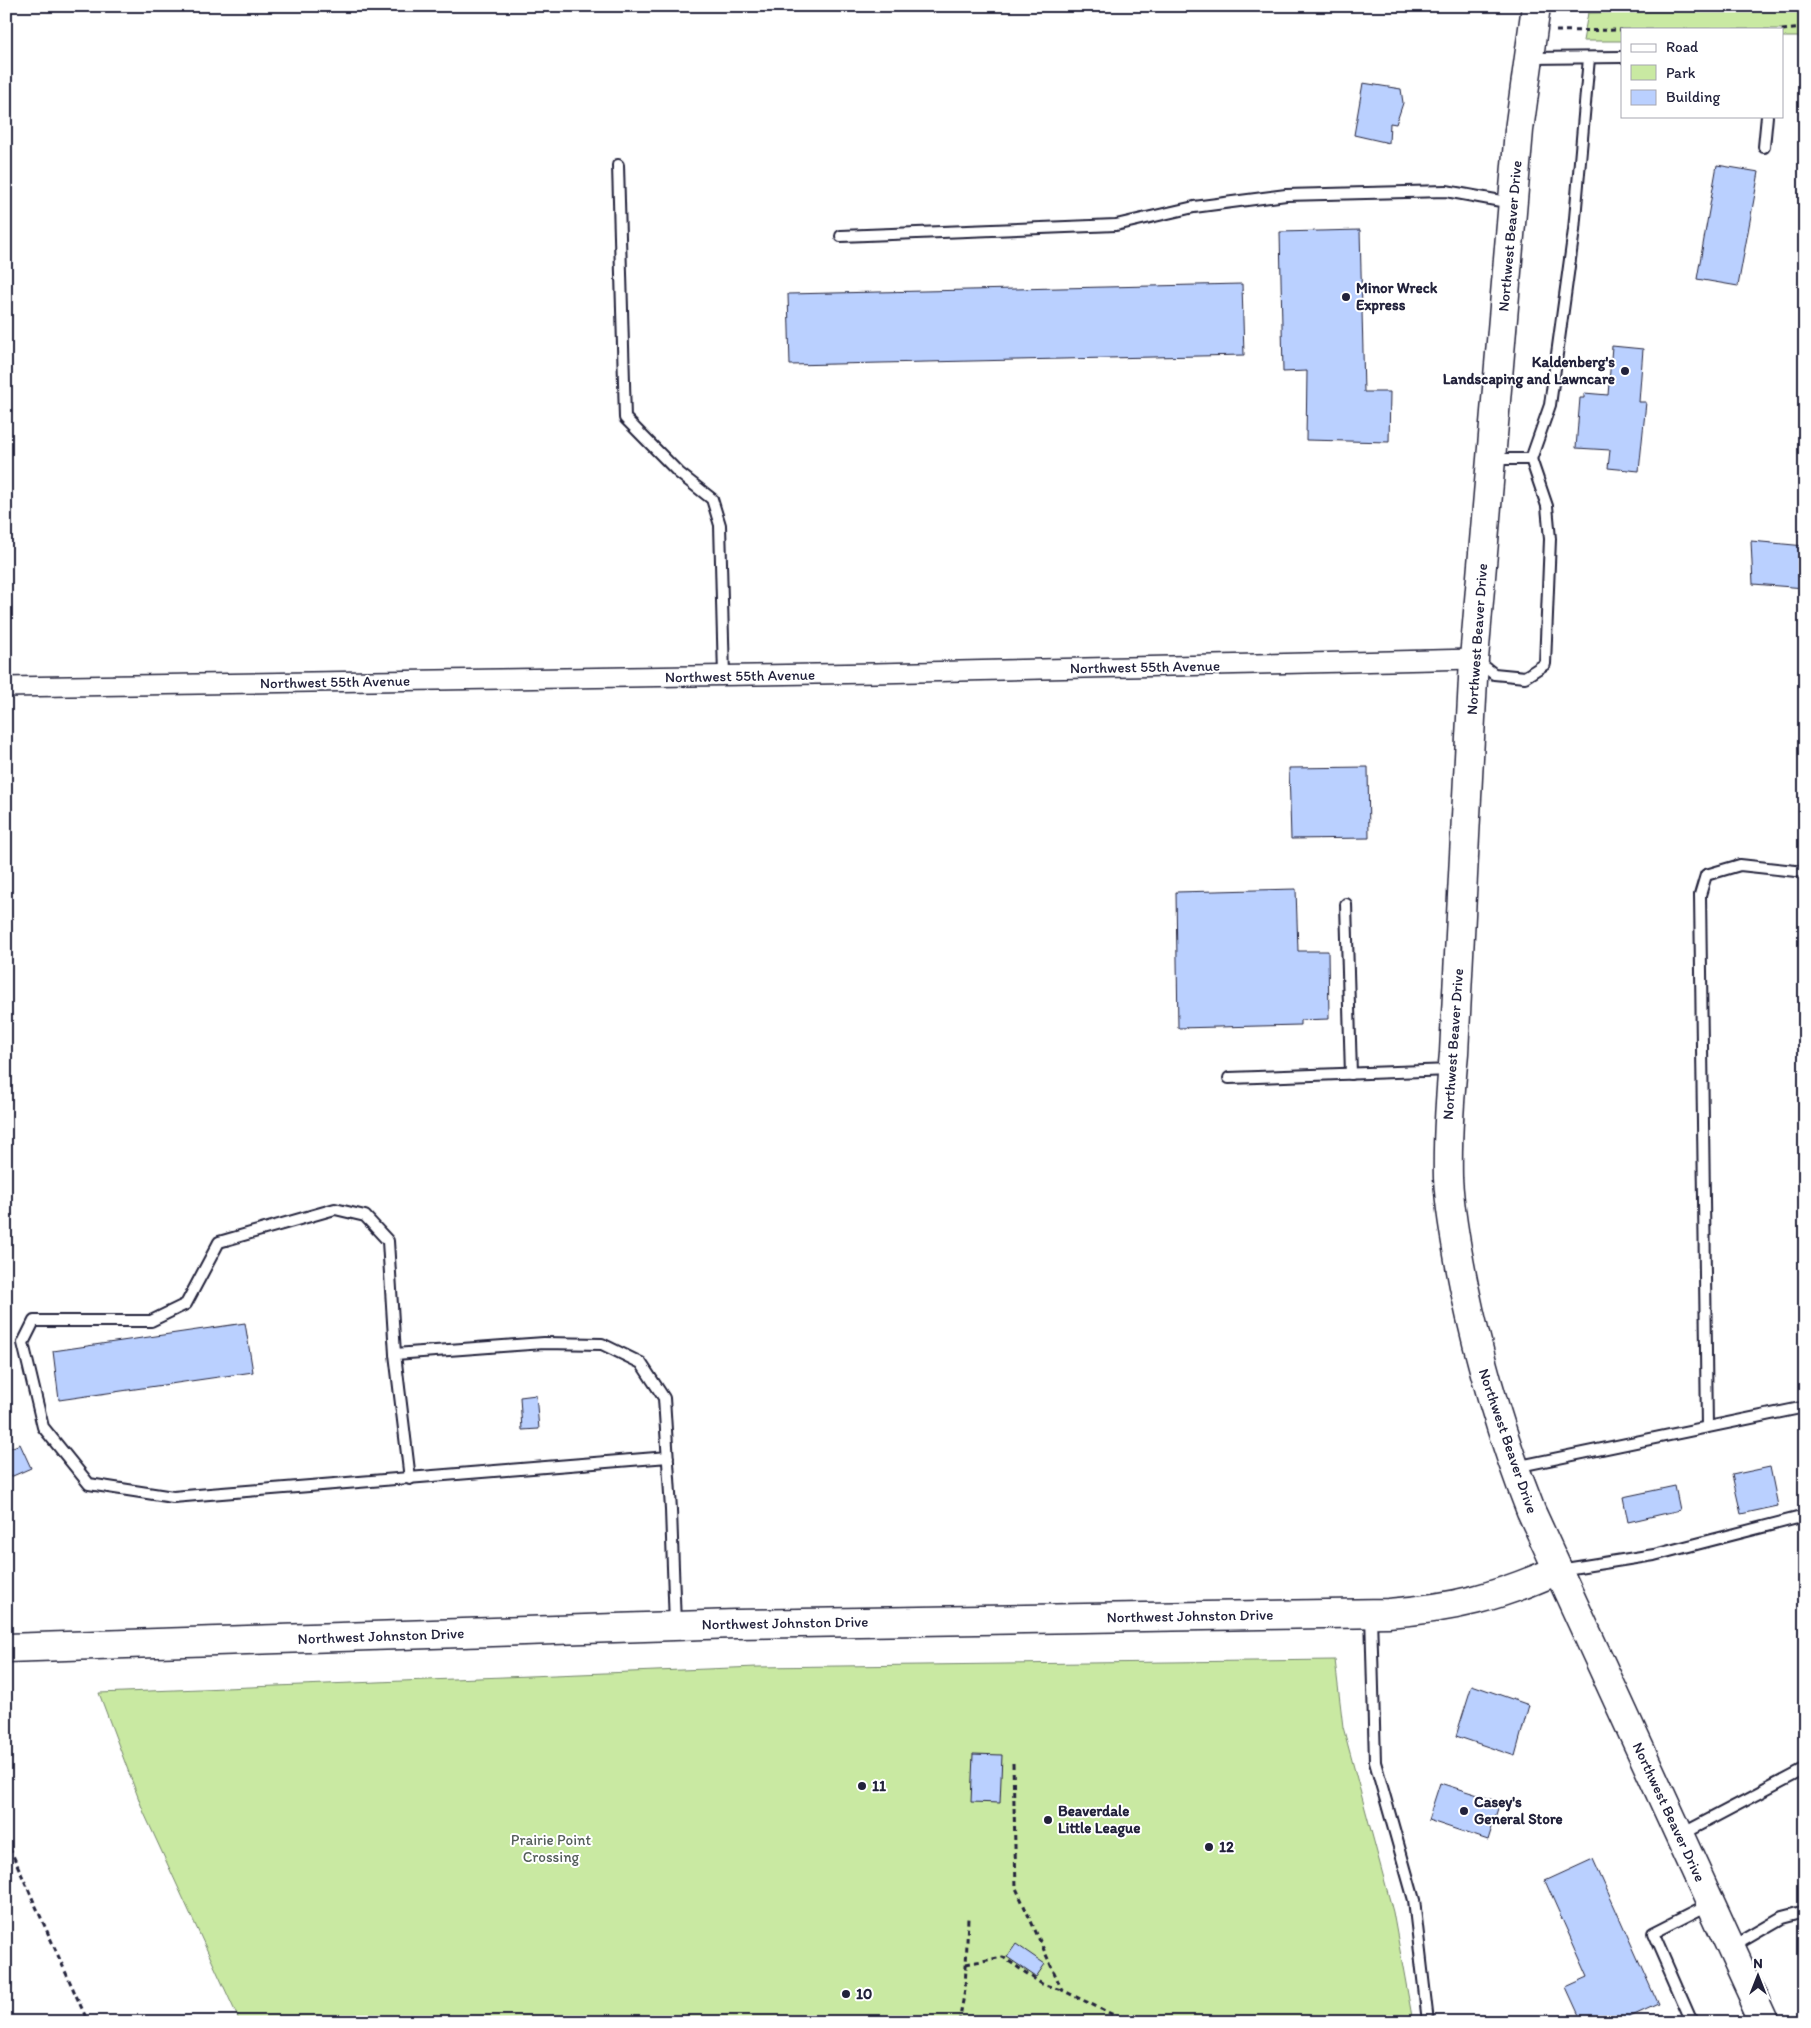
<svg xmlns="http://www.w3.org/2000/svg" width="1811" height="2028" font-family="Itim,sans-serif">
<rect width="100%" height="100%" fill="#fff"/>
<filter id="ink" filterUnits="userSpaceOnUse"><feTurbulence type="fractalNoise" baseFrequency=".02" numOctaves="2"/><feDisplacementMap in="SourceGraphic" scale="10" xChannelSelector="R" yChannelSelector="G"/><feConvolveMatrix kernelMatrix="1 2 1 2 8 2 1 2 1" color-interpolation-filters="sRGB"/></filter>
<g filter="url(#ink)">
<g fill="#c9e9a2" stroke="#76866e">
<polygon points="1760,6 1805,6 1805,37 1782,37 1782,29 1622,29 1622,41 1583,41 1588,13 1759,9"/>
<polygon points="1335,1660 1343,1727 1393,1912 1413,2022 240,2022 144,1813 99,1693 757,1667"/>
</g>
<g fill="#bad0ff" stroke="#22223b">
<polygon points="1363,83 1401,89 1403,103 1396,124 1390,123 1389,143 1354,135"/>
<polygon points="1717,165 1759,172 1738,286 1697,279"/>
<polygon points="1360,230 1364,392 1390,392 1389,442 1306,440 1307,371 1283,372 1280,232"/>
<polygon points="1242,284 1244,355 790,365 788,294"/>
<polygon points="1612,346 1643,349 1639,402 1646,402 1639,471 1608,468 1610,450 1576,448 1580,398 1584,398 1584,393 1608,395"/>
<polygon points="1751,541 1805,546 1805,588 1753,584"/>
<polygon points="1368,767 1369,838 1291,839 1289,768"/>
<polygon points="1296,889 1298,951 1328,951 1329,1019 1300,1020 1300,1025 1178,1028 1176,892"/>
<polygon points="245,1323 253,1372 59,1400 53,1351"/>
<polygon points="536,1395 539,1429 522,1430 520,1397"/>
<polygon points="20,1444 31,1468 6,1479 6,1450"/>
<polygon points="1770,1467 1778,1506 1741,1514 1732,1475"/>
<polygon points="1675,1486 1680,1510 1628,1522 1623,1497"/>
<polygon points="1472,1685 1529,1705 1515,1756 1456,1736"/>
<polygon points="973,1754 1002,1755 1000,1803 971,1802"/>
<polygon points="1440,1783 1500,1802 1488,1840 1428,1820"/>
<polygon points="1593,1859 1658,2004 1619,2022 1582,2022 1566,1987 1588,1977 1545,1881"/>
<polygon points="1016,1944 1045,1964 1036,1977 1007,1957"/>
</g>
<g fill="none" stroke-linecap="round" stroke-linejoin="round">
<defs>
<g id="lane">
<polyline points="1530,58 1622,57"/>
<polyline points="1764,147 1767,116"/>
<polyline points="618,165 625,418 679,473 712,499 720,525 724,676"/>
<polyline points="841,236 1116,225 1194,207 1286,195 1446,191 1512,203"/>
<polyline points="1492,459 1531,459 1550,405 1574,230 1589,58"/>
<polyline points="1477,661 1494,674 1525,677 1545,664 1550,539 1547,506 1531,459"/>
<polyline points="1346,904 1351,1074"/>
<polyline points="1229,1078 1451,1070"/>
<polyline points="395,1354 410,1479"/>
<polyline points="1707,1427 1700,895 1706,875 1740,865 1805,872"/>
<polyline points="668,1457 173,1497 89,1484 43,1427 23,1343 34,1321 151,1321 186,1304 219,1242 335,1209 365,1216 388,1241 395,1354 544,1343 602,1344 641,1363 664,1398 671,1510 675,1625"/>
<polyline points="1515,1467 1805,1407"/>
<polyline points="1559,1570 1654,1555 1805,1516"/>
<polyline points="1371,1614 1375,1762 1414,1900 1428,2022"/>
<polyline points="1680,1835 1805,1769"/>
<polyline points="1732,1947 1782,1918 1805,1912"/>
<polyline points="1692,2022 1653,1933 1710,1904"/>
</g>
<polyline id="street" points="6,687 876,673 1474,659"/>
<g id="secondary">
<path d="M1536,6L1519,130L1474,659L1454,1053C1450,1095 1447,1135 1448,1178C1450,1214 1457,1251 1464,1286C1480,1363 1502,1438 1531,1511L1765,2022"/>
<path d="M6,1648L735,1624L1388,1613C1455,1608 1497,1597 1558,1570"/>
</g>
</defs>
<use href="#lane" stroke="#22223b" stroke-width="14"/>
<use href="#street" stroke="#22223b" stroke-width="22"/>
<use href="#secondary" stroke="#22223b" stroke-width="31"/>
<g stroke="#22223b" stroke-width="3" stroke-dasharray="5 4" stroke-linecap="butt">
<polyline points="1782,30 1805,28"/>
<polyline points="1556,31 1622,30"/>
<polyline points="1013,1763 1016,1888 1062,1990 1128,2022"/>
<polyline points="6,1840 88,2022"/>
<polyline points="966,1964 1003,1957 1042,1984 1061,1990"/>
<polyline points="959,2022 965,1990 968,1918"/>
</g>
<use href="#lane" stroke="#fff" stroke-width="10"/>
<use href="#street" stroke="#fff" stroke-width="19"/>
<use href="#secondary" stroke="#fff" stroke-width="28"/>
</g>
</g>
<g fill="#22223b" stroke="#fff" stroke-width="2">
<circle cx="1346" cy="297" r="5"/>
<circle cx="1625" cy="371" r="5"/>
<circle cx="862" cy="1786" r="5"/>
<circle cx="1464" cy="1811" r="5"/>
<circle cx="1048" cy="1820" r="5"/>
<circle cx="1209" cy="1847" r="5"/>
<circle cx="846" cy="1994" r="5"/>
</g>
<g text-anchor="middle" stroke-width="4" stroke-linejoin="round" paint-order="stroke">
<g font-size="15" fill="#22223b" stroke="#fff">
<text transform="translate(1510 236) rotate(-85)" y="5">Northwest Beaver Drive</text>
<text transform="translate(1477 639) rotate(-86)" y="5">Northwest Beaver Drive</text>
<text transform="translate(1145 667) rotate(-1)" y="5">Northwest 55th Avenue</text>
<text transform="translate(740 676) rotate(-1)" y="5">Northwest 55th Avenue</text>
<text transform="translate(335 682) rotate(-1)" y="5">Northwest 55th Avenue</text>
<text transform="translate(1453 1044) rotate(-86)" y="5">Northwest Beaver Drive</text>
<text transform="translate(1508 1441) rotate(71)" y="5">Northwest Beaver Drive</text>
<text transform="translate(1190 1616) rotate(-1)" y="5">Northwest Johnston Drive</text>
<text transform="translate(785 1623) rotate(-1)" y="5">Northwest Johnston Drive</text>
<text transform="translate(381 1636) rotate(-2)" y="5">Northwest Johnston Drive</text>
<text transform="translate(1669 1812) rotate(65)" y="5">Northwest Beaver Drive</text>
</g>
<g font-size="15" font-weight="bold" fill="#22223b" stroke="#fff" text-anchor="start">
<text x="1356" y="293">Minor Wreck<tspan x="1356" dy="17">Express</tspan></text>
<text x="1615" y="367" text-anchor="end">Kaldenberg's<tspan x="1615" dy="17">Landscaping and Lawncare</tspan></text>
<text x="872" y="1791">11</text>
<text x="1474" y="1807">Casey's<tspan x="1474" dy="17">General Store</tspan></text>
<text x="1058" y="1816">Beaverdale<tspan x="1058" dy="17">Little League</tspan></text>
<text x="1219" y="1852">12</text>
<text x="856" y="1999">10</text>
</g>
<g font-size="15" fill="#545e5a" stroke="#fff">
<text x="551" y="1845">Prairie Point<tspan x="551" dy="17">Crossing</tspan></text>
</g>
</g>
<rect width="1811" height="2028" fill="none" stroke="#fff" stroke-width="25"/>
<rect x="12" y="12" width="1786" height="2003" fill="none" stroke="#22223b" stroke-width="2" filter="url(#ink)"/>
<rect x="1621" y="28" width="162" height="90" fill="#ffffff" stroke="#a7a7b1"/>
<rect x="1631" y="44" width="25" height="8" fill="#ffffff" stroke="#a7a7b1"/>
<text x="1666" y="52" font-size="15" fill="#22223b">Road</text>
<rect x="1631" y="65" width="25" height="15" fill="#c9e9a2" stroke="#a7a7b1"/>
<text x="1666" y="78" font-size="15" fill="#22223b">Park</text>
<rect x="1631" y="90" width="25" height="15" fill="#bad0ff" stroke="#a7a7b1"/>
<text x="1666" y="102" font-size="15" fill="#22223b">Building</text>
<g transform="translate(1758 1976)" stroke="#ffffff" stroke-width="4" paint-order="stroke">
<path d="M0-4L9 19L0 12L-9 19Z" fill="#22223b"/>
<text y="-8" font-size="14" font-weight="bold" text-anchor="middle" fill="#22223b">N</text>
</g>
</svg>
